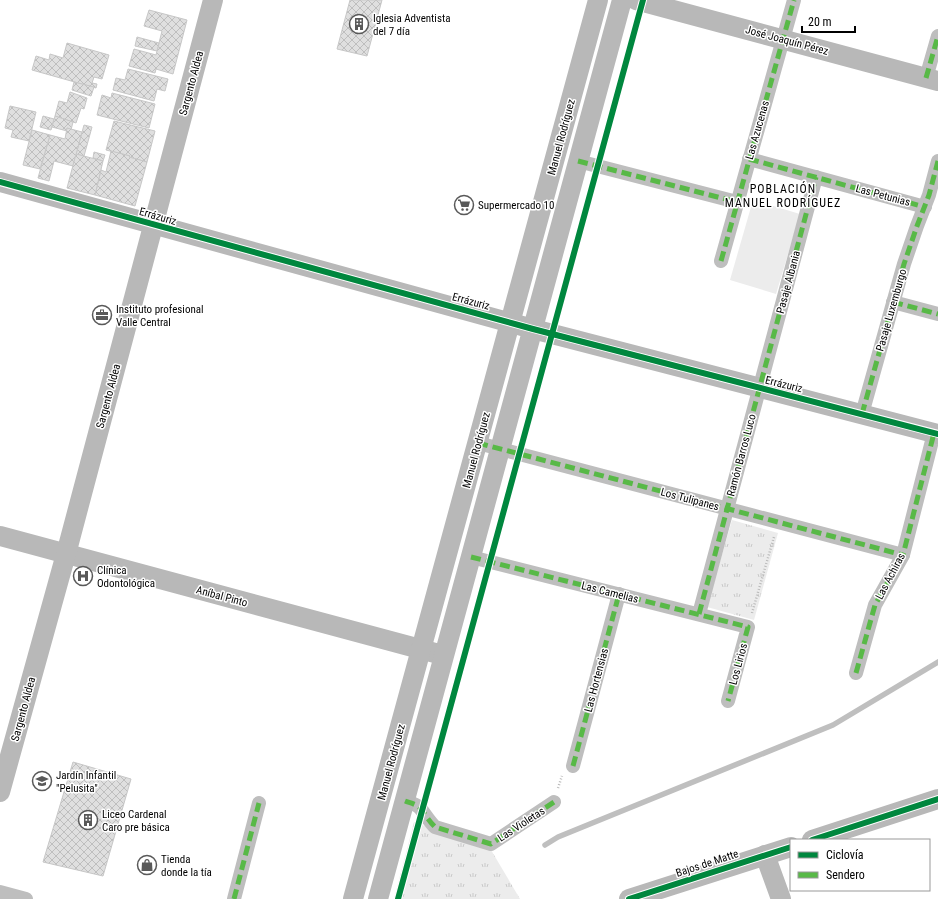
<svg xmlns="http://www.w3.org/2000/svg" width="938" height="899" font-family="'Roboto Condensed',sans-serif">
<defs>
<pattern id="grass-tufts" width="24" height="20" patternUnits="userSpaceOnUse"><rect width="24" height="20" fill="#ececec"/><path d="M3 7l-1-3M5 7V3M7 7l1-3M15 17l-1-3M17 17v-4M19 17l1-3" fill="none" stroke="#c9c9c9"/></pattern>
<pattern id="building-cross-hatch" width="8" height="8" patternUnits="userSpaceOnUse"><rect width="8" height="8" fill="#dfdfdf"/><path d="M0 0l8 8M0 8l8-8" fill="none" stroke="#bebebe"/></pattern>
</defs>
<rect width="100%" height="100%" fill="#fff"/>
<g fill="url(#grass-tufts)">
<polygon points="732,520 778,533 754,620 707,607"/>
<polygon points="414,822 491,850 520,899 394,899"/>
</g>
<polygon fill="#ececec" points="753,200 800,214 776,294 730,280"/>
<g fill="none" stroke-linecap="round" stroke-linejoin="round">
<polyline stroke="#bfbfbf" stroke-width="5.5" points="545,845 558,837 833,725 938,662"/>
</g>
<g fill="url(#building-cross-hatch)" stroke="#c7c7c7">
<polygon points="350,0 382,0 367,56 337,49"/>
<polygon points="149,10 187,20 173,74 156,69 155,73 129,66 134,49 156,55 162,31 144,26"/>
<polygon points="137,37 159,43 157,51 135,46"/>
<polygon points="67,43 109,55 102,79 94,77 92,83 97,84 96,88 32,70 36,56 49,60 50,54 63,58"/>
<polygon points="128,69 168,79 165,91 157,89 154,101 113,90 116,78 125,80"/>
<polygon points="74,82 94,87 91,96 72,90"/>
<polygon points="70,92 87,98 84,109 81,108 76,123 55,116 59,101 67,103"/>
<polygon points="112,93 155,104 149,128 97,115 102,95 111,98"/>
<polygon points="10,106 36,112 29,141 11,137 13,130 5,128"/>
<polygon points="43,116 54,119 51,130 40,127"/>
<polygon points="55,116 73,122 71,130 67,128 67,131 52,127"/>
<polygon points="114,121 155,131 147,162 129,157 130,156 106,150"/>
<polygon points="84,125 92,127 84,156 76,154"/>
<polygon points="67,128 82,132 73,166 54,161 49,181 38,178 50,135 65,139"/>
<polygon points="32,130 50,135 40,169 23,165"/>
<polygon points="111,151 130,156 129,157 147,162 135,206 95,195 101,170 106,172"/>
<polygon points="94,152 105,155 103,161 93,158"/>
<polygon points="76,154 103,161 95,195 67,188"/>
<polygon points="73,762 131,779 103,876 43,862"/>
</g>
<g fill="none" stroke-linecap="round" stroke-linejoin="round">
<g stroke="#b9b9b9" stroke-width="2.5" stroke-dasharray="1 2" stroke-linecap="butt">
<polyline points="752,613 774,537"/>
<polyline points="558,788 562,776"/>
</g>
<g stroke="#bebebe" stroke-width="14">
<polyline points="926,78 938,36"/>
<polyline points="749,159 925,207"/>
<polyline points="578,161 737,202"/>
<polyline points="721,261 794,0"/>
<polyline points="893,302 938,314"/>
<polyline points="862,414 904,264 917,226 929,195 938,161"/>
<polyline points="478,443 903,555"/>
<polyline points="471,557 748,627 728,701"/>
<polyline points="699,614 816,177"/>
<polyline points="856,673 875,605 903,555 934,433"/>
<polyline points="573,766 619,594"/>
<path d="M405,801C410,803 416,804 420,808C425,814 429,821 435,827L491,844L554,802"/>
<polyline points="0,892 26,899"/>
<polyline points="234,899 259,803"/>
</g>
<g stroke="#b8b8b8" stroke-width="20">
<polyline points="636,0 938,81"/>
<polyline points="0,182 533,329 938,434"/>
<polyline points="0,536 435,653"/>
<polyline points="0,792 66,554 213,0"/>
<polyline points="812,840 938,799"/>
<polyline points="765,855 781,899"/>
<polyline points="353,899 598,0"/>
<polyline points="378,899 622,0"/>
<polyline points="629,899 791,847"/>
</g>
<g stroke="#58b947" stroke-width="5" stroke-dasharray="10 5" stroke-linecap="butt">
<polyline points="926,78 938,36"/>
<polyline points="749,159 925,207"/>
<polyline points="578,161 737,202"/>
<polyline points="721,261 794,0"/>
<polyline points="893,302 938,314"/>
<polyline points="862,414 904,264 917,226 929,195 938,161"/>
<polyline points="478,443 903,555"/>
<polyline points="471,557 748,627 728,701"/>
<polyline points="699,614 816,177"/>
<polyline points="856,673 875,605 903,555 934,433"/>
<polyline points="573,766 619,594"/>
<path d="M405,801C410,803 416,804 420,808C425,814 429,821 435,827L491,844L554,802"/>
<polyline points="234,899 259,803"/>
</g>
<defs>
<g id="cycleway">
<polyline points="0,182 533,329 938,434"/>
<polyline points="812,840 938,799"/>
<polyline points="398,899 643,0"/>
<polyline points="629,899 791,847"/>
</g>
</defs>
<use href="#cycleway" stroke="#fff" stroke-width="8"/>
<use href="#cycleway" stroke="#00873e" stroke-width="6"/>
</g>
<defs>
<symbol id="building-ring" viewBox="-11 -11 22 22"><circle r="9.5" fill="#fff" stroke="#595959" stroke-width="1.5"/><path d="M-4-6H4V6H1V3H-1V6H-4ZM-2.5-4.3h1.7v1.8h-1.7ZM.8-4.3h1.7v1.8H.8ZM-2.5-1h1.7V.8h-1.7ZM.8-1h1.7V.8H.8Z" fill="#595959"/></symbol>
<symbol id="supermarket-ring" viewBox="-11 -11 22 22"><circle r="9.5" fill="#fff" stroke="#595959" stroke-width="1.5"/><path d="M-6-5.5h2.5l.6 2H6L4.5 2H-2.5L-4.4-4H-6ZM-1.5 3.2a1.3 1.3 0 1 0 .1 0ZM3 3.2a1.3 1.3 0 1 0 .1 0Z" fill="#595959"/></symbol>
<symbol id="office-ring" viewBox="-11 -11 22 22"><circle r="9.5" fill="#fff" stroke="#595959" stroke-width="1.5"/><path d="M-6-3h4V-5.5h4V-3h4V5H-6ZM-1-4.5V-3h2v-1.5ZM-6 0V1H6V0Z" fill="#595959"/></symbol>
<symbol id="hospital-ring" viewBox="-11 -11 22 22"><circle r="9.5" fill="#fff" stroke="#595959" stroke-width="1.5"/><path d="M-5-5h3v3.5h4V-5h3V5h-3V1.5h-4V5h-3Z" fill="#595959"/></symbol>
<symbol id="school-ring" viewBox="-11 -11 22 22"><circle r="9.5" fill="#fff" stroke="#595959" stroke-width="1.5"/><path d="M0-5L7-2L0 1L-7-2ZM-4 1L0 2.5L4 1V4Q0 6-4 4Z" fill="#595959"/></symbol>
<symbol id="shop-ring" viewBox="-11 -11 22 22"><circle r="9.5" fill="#fff" stroke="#595959" stroke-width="1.5"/><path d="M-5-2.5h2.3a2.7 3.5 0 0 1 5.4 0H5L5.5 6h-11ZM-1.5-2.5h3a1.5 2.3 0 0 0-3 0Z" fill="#595959"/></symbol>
</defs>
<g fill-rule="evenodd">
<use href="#building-ring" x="348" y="13" width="22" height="22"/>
<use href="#supermarket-ring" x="453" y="194" width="22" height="22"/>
<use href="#office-ring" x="91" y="304" width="22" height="22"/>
<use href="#hospital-ring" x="72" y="565" width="22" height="22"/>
<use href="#school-ring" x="31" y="770" width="22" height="22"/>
<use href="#building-ring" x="77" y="809" width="22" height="22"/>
<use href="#shop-ring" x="136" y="854" width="22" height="22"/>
</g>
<g text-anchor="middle" stroke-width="3" stroke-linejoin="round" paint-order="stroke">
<g font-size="11" fill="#000" stroke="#fff" text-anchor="start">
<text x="373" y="22">Iglesia Adventista<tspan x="373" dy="13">del 7 día</tspan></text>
<text x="478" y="209">Supermercado 10</text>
<text x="116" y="313">Instituto profesional<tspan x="116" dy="13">Valle Central</tspan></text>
<text x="97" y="574">Clínica<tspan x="97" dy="13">Odontológica</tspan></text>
<text x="56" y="779">Jardín Infantil<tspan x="56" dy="13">"Pelusita"</tspan></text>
<text x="102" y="818">Liceo Cardenal<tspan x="102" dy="13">Caro pre básica</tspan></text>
<text x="161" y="863">Tienda<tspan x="161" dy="13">donde la tía</tspan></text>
</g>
<g font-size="11" fill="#000" stroke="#fff">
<text transform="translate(787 40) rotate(15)" y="4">José Joaquín Pérez</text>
<text transform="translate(191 83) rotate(-75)" y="4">Sargento Aldea</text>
<text transform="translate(757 130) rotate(-74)" y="4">Las Azucenas</text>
<text transform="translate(561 137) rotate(-75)" y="4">Manuel Rodríguez</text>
<text transform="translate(883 195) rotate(15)" y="4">Las Petunias</text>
<text transform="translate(158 216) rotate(16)" y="4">Errázuriz</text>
<text transform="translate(788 282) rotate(-75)" y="4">Pasaje Albania</text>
<text transform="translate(471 301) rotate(15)" y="4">Errázuriz</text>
<text transform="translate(891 310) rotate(-74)" y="4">Pasaje Luxemburgo</text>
<text transform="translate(784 384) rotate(14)" y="4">Errázuriz</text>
<text transform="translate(108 396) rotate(-75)" y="4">Sargento Aldea</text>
<text transform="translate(476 450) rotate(-75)" y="4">Manuel Rodríguez</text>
<text transform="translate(741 455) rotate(-75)" y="4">Ramón Barros Luco</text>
<text transform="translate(690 499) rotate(15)" y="4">Los Tulipanes</text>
<text transform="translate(890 576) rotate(-62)" y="4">Las Achiras</text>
<text transform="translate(610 592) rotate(14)" y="4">Las Camelias</text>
<text transform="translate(222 596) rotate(15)" y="4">Aníbal Pinto</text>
<text transform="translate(738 664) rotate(-75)" y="4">Los Lirios</text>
<text transform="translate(596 680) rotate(-75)" y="4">Las Hortensias</text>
<text transform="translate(23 709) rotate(-75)" y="4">Sargento Aldea</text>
<text transform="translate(391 762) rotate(-75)" y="4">Manuel Rodríguez</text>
<text transform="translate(521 824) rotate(-33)" y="4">Las Violetas</text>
<text transform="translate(707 863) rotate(-18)" y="4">Bajos de Matte</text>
</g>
<g font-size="12" letter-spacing="1" fill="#000" stroke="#fff">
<text x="783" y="193">POBLACIÓN<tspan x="783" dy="14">MANUEL RODRÍGUEZ</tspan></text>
</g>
</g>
<rect x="790" y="839" width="140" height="52" fill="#ffffff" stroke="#999999"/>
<rect x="798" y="852" width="20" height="6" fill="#00873e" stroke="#999999"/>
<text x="826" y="859" font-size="12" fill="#000000">Ciclovía</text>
<rect x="798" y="872" width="20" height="6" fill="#58b947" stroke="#999999"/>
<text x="826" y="879" font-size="12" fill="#000000">Sendero</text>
<path d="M802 26v6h53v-6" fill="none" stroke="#000000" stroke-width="2"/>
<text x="808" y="26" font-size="12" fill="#000000" stroke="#ffffff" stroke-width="3" paint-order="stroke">20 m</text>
</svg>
